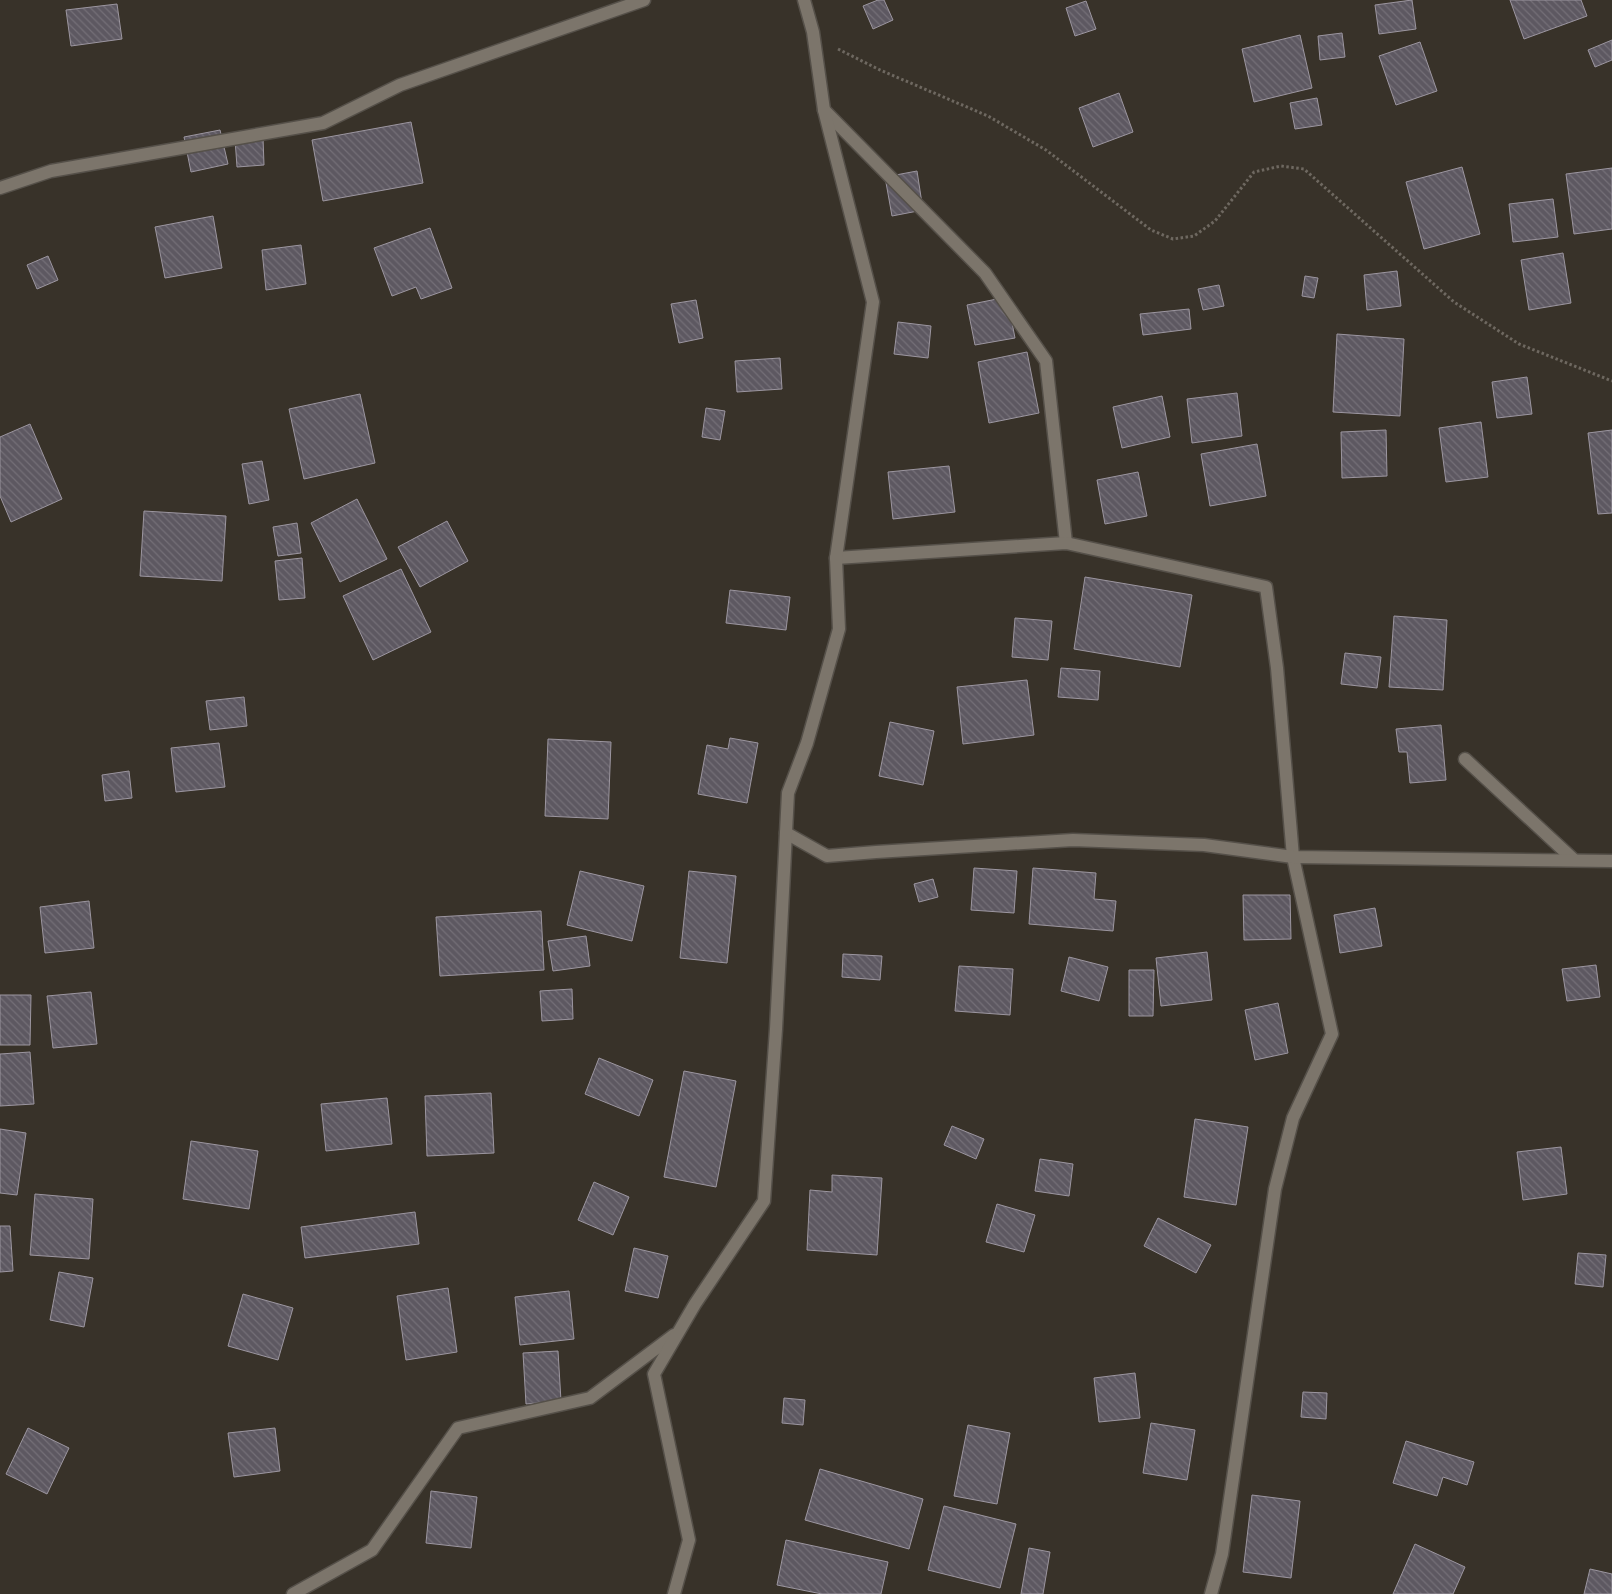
<svg xmlns="http://www.w3.org/2000/svg" width="1612" height="1594" font-family="Rubik,sans-serif">
<defs>
<pattern id="building-back-hatch" width="6" height="6" patternUnits="userSpaceOnUse" patternTransform="scale(1.25)"><rect width="6" height="6" fill="#5d5861"/><path d="M-1 5l2 2M0 0l6 6M5-1l2 2" fill="none" stroke="#746f77"/></pattern>
</defs>
<rect width="100%" height="100%" fill="#383229"/>
<g fill="url(#building-back-hatch)" stroke="#9c96a0">
<polygon points="878,0 884,0 893,20 873,29 863,6"/>
<polygon points="1412,0 1416,29 1379,34 1375,5"/>
<polygon points="1510,0 1581,0 1587,16 1524,39"/>
<polygon points="1086,1 1096,29 1075,36 1066,8"/>
<polygon points="117,4 122,39 71,46 66,10"/>
<polygon points="1342,33 1345,57 1320,60 1318,36"/>
<polygon points="1300,35 1312,88 1254,102 1242,49"/>
<polygon points="1612,40 1612,60 1595,67 1588,50"/>
<polygon points="1420,42 1437,91 1396,105 1379,56"/>
<polygon points="1119,93 1133,132 1093,147 1079,108"/>
<polygon points="1317,98 1322,125 1295,129 1290,103"/>
<polygon points="411,122 423,183 323,201 312,140"/>
<polygon points="220,130 228,164 191,172 184,137"/>
<polygon points="263,138 264,165 237,167 235,139"/>
<polygon points="1462,167 1480,234 1424,249 1406,182"/>
<polygon points="1612,168 1612,229 1574,234 1566,174"/>
<polygon points="917,171 923,210 892,216 885,177"/>
<polygon points="1553,199 1558,237 1513,242 1509,204"/>
<polygon points="213,216 222,268 165,278 155,227"/>
<polygon points="430,228 452,288 421,299 416,287 392,296 374,248"/>
<polygon points="301,245 306,284 266,290 262,250"/>
<polygon points="1563,253 1571,303 1529,310 1521,260"/>
<polygon points="48,256 58,280 37,289 27,265"/>
<polygon points="1397,271 1401,306 1367,310 1364,275"/>
<polygon points="1305,276 1318,278 1314,298 1302,296"/>
<polygon points="1219,285 1224,306 1203,310 1198,289"/>
<polygon points="1007,297 1015,338 975,345 967,305"/>
<polygon points="696,300 703,338 679,343 671,304"/>
<polygon points="1189,309 1191,329 1143,335 1140,314"/>
<polygon points="898,322 931,326 928,358 894,354"/>
<polygon points="1337,334 1404,339 1400,416 1333,412"/>
<polygon points="1027,352 1039,413 989,423 978,362"/>
<polygon points="780,358 782,389 737,392 735,361"/>
<polygon points="1527,377 1532,414 1497,418 1492,382"/>
<polygon points="1237,393 1242,436 1192,443 1187,399"/>
<polygon points="360,394 375,463 304,479 289,409"/>
<polygon points="1162,396 1170,437 1122,448 1113,407"/>
<polygon points="706,408 725,411 720,440 702,437"/>
<polygon points="1481,422 1488,477 1446,482 1439,428"/>
<polygon points="30,424 62,499 11,522 0,496 0,437"/>
<polygon points="1386,430 1387,476 1342,478 1341,432"/>
<polygon points="1612,430 1612,513 1598,514 1588,433"/>
<polygon points="1257,444 1266,496 1210,506 1201,454"/>
<polygon points="262,461 269,500 249,504 242,464"/>
<polygon points="949,466 955,512 893,519 888,472"/>
<polygon points="1138,472 1147,516 1105,524 1097,480"/>
<polygon points="357,499 387,559 340,582 311,523"/>
<polygon points="144,511 226,516 222,581 140,576"/>
<polygon points="447,521 468,561 420,587 398,547"/>
<polygon points="297,523 301,553 278,556 273,527"/>
<polygon points="302,558 305,598 279,600 275,561"/>
<polygon points="401,569 431,632 373,660 343,596"/>
<polygon points="1085,577 1192,595 1180,667 1074,649"/>
<polygon points="730,590 790,597 786,630 726,623"/>
<polygon points="1394,616 1447,620 1443,690 1389,687"/>
<polygon points="1015,618 1052,621 1048,660 1012,657"/>
<polygon points="1345,653 1381,657 1377,688 1341,684"/>
<polygon points="1061,668 1100,671 1098,700 1058,697"/>
<polygon points="1027,680 1034,735 963,744 957,687"/>
<polygon points="244,697 247,726 210,730 206,701"/>
<polygon points="890,722 934,731 923,785 879,776"/>
<polygon points="1441,725 1446,780 1410,783 1407,752 1399,752 1396,729"/>
<polygon points="730,738 758,743 747,803 698,794 707,745 728,749"/>
<polygon points="548,739 611,742 608,819 545,816"/>
<polygon points="219,743 225,787 176,792 171,748"/>
<polygon points="129,771 132,798 105,801 102,775"/>
<polygon points="974,868 1017,871 1014,913 971,910"/>
<polygon points="1033,868 1096,873 1094,899 1116,901 1113,931 1029,924"/>
<polygon points="580,871 644,886 632,941 567,925"/>
<polygon points="689,871 736,876 727,963 680,958"/>
<polygon points="933,879 938,897 919,902 914,884"/>
<polygon points="1243,895 1290,895 1291,939 1244,940"/>
<polygon points="89,901 94,948 45,953 40,907"/>
<polygon points="1375,908 1382,946 1340,953 1334,915"/>
<polygon points="541,911 544,970 440,976 436,917"/>
<polygon points="586,936 590,966 553,971 548,941"/>
<polygon points="1207,952 1212,1000 1161,1006 1156,958"/>
<polygon points="843,954 882,956 880,980 842,977"/>
<polygon points="1069,957 1108,967 1099,1001 1061,991"/>
<polygon points="1596,965 1600,997 1567,1001 1562,969"/>
<polygon points="959,966 1013,969 1010,1015 955,1011"/>
<polygon points="1129,970 1154,970 1153,1016 1129,1016"/>
<polygon points="572,989 573,1019 542,1021 540,991"/>
<polygon points="91,992 97,1044 53,1048 47,996"/>
<polygon points="0,995 31,995 30,1045 0,1045"/>
<polygon points="1278,1003 1288,1053 1255,1060 1245,1010"/>
<polygon points="30,1052 34,1104 0,1106 0,1054"/>
<polygon points="599,1058 653,1080 639,1116 585,1094"/>
<polygon points="684,1071 736,1081 716,1187 664,1177"/>
<polygon points="491,1093 494,1153 427,1156 425,1096"/>
<polygon points="387,1098 392,1144 326,1151 321,1104"/>
<polygon points="1195,1119 1248,1127 1236,1205 1184,1197"/>
<polygon points="952,1126 984,1139 976,1159 944,1145"/>
<polygon points="0,1129 26,1133 17,1195 0,1193"/>
<polygon points="191,1141 258,1151 249,1209 183,1199"/>
<polygon points="1561,1147 1567,1194 1523,1200 1517,1152"/>
<polygon points="1040,1159 1073,1164 1069,1196 1035,1191"/>
<polygon points="832,1175 882,1178 877,1255 807,1250 810,1190 832,1192"/>
<polygon points="594,1182 629,1197 613,1235 578,1220"/>
<polygon points="35,1194 93,1199 89,1259 30,1255"/>
<polygon points="997,1204 1035,1215 1024,1252 986,1242"/>
<polygon points="415,1212 419,1244 305,1258 301,1227"/>
<polygon points="1158,1218 1211,1245 1196,1273 1144,1246"/>
<polygon points="0,1226 10,1226 13,1271 0,1272"/>
<polygon points="634,1248 668,1256 658,1298 625,1291"/>
<polygon points="1578,1253 1606,1255 1603,1287 1575,1284"/>
<polygon points="59,1272 93,1278 84,1327 50,1320"/>
<polygon points="448,1288 457,1352 406,1360 397,1296"/>
<polygon points="569,1291 574,1339 520,1345 515,1297"/>
<polygon points="243,1294 293,1308 278,1360 228,1346"/>
<polygon points="558,1351 561,1401 526,1404 523,1353"/>
<polygon points="1135,1373 1140,1418 1099,1422 1094,1378"/>
<polygon points="1303,1392 1327,1393 1326,1419 1301,1417"/>
<polygon points="784,1398 805,1400 803,1425 782,1423"/>
<polygon points="1151,1423 1195,1430 1187,1480 1143,1473"/>
<polygon points="968,1425 1010,1433 997,1504 954,1496"/>
<polygon points="28,1428 69,1448 47,1494 6,1474"/>
<polygon points="275,1428 280,1471 234,1477 228,1433"/>
<polygon points="1406,1441 1474,1462 1467,1485 1443,1477 1437,1496 1393,1483"/>
<polygon points="820,1469 923,1499 909,1549 805,1520"/>
<polygon points="431,1491 477,1497 471,1548 426,1543"/>
<polygon points="1252,1495 1300,1501 1291,1578 1243,1572"/>
<polygon points="944,1506 1016,1524 1000,1588 928,1570"/>
<polygon points="786,1540 888,1562 881,1594 822,1594 777,1585"/>
<polygon points="1415,1544 1465,1567 1453,1594 1393,1594"/>
<polygon points="1029,1548 1050,1552 1043,1594 1021,1594"/>
<polygon points="1590,1569 1612,1574 1612,1594 1584,1594"/>
</g>
<g fill="none" stroke-linecap="round" stroke-linejoin="round">
<defs>
<g id="minor">
<polyline points="824,110 985,273 1046,361 1066,543"/>
<polyline points="0,188 51,171 323,123 400,85 644,0"/>
<polyline points="836,558 1066,543 1266,587 1277,668 1293,857 1332,1034 1293,1118 1275,1189 1222,1554 1211,1594"/>
<polyline points="1465,759 1573,859"/>
<polyline points="786,833 827,856 876,852 1073,840 1204,845 1293,857 1612,861"/>
<polyline points="293,1594 372,1550 458,1428 590,1398 674,1335"/>
<polyline points="674,1594 689,1540 654,1374 695,1304 764,1201 776,1029 788,793 807,743 839,629 836,558 873,302 824,110 813,32 804,0"/>
</g>
</defs>
<use href="#minor" stroke="#555049" stroke-width="15"/>
<polyline stroke="#6e6860" stroke-width="3" stroke-dasharray="2.5 2.5" stroke-linecap="butt" points="838,49 880,70 988,116 1046,150 1151,230 1173,239 1194,236 1215,221 1254,172 1281,166 1304,169 1454,302 1519,344 1612,381"/>
<use href="#minor" stroke="#7c756b" stroke-width="12"/>
</g>
</svg>
